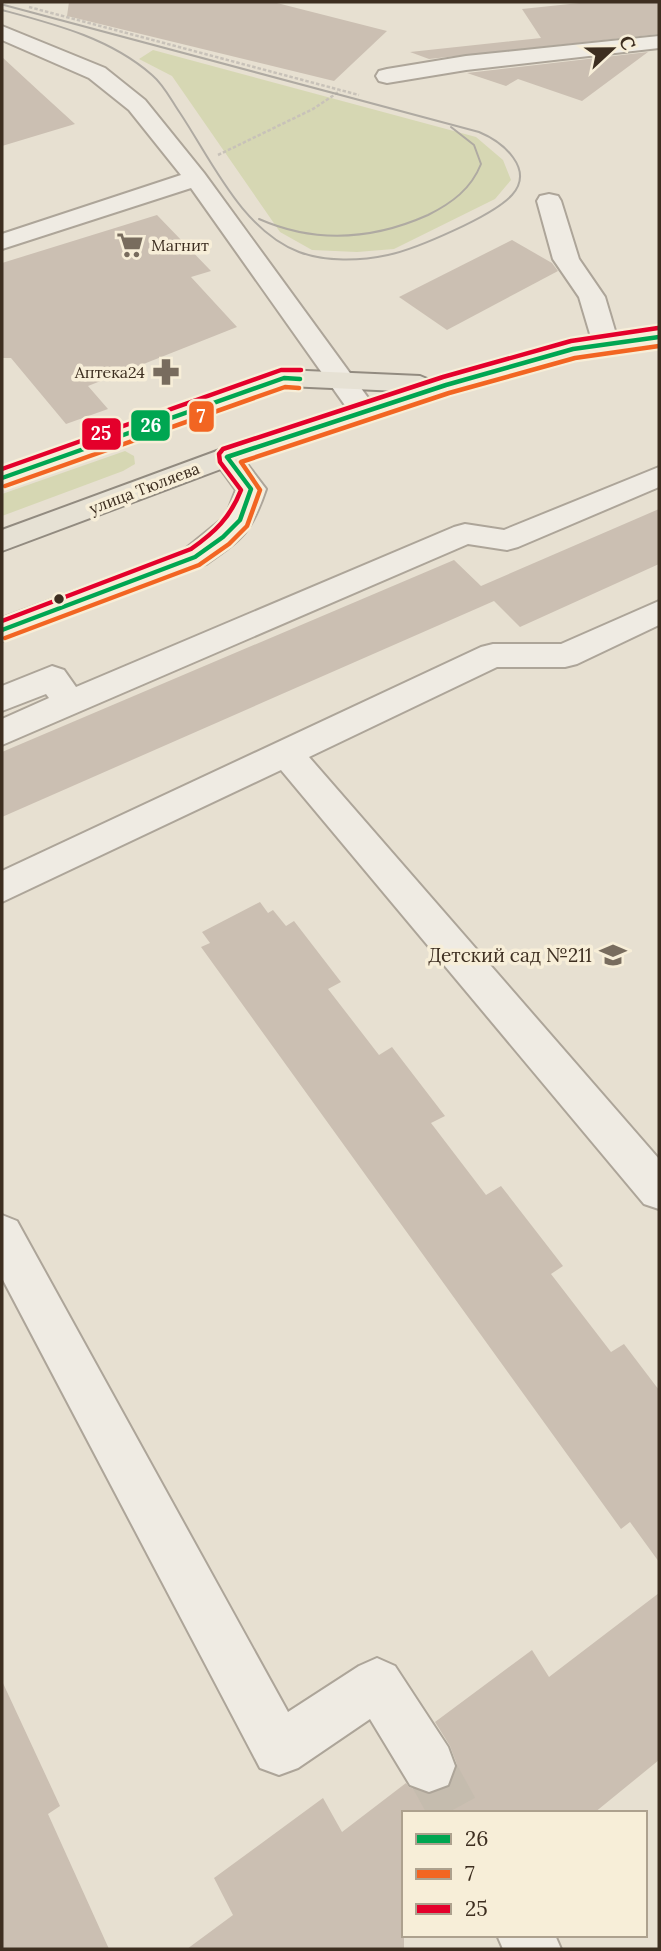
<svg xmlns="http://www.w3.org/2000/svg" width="661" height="1951" font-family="Lora,serif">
<rect width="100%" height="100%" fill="#e7e0d1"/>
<g fill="#d6d7b3">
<polygon points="153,50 476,137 503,160 511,180 495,199 394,249 357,252 312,250 280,232 172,76 139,59"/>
<polygon points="125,451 134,456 135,464 123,471 2,516 2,494"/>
</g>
<g fill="#cbbfb2">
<polygon points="69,2 273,2 387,31 334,81 67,16"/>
<polygon points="589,2 659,2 659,34 429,59 410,52 541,38 522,9"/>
<polygon points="648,52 582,101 518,79 506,86 467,73"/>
<polygon points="2,57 41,93 75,124 2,146"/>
<polygon points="157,215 211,271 191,277 237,327 88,386 108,409 66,424 11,358 2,358 2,263"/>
<polygon points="512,240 552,263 558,271 447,330 399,297"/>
<polygon points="659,509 659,564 520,627 494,601 2,817 2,752 454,560 481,586"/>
<polygon points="260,902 268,913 273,910 286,926 294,921 341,982 328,989 379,1055 392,1047 445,1116 431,1123 486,1195 501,1186 563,1266 551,1274 611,1352 624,1344 659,1390 659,1562 630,1522 621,1529 201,947 210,943 202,932"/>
<polygon points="659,1593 659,1760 594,1813 404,1813 404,1949 187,1949 233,1915 214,1878 323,1798 342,1832 406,1783 409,1787 428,1794 449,1787 457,1765 450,1746 435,1722 532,1650 549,1677"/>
<polygon points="2,1681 60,1806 48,1814 109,1949 2,1949"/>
</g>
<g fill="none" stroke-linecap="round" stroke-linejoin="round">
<polyline stroke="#c5bcae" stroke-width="50" stroke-dasharray="50 24" stroke-linecap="butt" points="429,1766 455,1813"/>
<defs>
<g id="minor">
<polygon points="2,26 105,68 145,100 204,173 374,406 378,412 374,418 364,421 354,418 191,188 2,249 2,234 181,175 129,110 89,78 2,40"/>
<polygon points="659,36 659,48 466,70 387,83 379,81 376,76 379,71 387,69 466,56"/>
<polygon points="549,194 558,196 561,201 579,259 605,297 619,344 616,350 606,352 596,350 593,344 579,297 553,259 537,201 540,196"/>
<path d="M227,448L237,451L266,489C251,533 243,538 206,564L2,641V618L184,550L226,516L236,490L212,457L217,451Z"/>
<polygon points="659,467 659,487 518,547 507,550 468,544 2,745 2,719 49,698 46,694 2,711 2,686 52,666 64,670 76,687 454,527 465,524 504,530"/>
<polygon points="659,601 659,625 577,664 565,667 497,667 309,757 659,1159 659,1209 644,1204 281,770 2,902 2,871 481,647 493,644 561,644"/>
<polygon points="2,1215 17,1221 288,1712 359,1666 377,1658 395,1666 448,1747 455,1766 448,1785 429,1792 410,1785 370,1719 298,1768 279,1775 260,1768 2,1278"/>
<polygon points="497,1935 555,1935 561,1949 503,1949"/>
</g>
<polygon id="major" points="659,329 659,345 575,357 456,391 237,463 2,551 2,530 217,451 399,391 287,386 2,487 2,468 274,372 284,370 420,376 432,381 573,341"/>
</defs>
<use href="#minor" stroke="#ada599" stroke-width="4"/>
<use href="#major" stroke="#928b80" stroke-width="4"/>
<g stroke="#c8c2b9" stroke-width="2.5" stroke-dasharray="3.5 2" stroke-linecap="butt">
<polyline points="29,7 359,95"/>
<polyline points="218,155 313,109 340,91"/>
</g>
<use href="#minor" fill="#efebe3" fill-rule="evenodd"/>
<use href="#major" fill="#e6e1d4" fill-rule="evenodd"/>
<g stroke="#afaaa2" stroke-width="2">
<path d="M2,10C54,24 110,38 152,75C164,85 171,100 180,113C212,161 242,230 299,252C326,262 360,261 388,255C416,249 493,216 512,195C535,169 503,142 479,132L4,5"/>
<path d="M259,219C316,244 372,240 428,215C452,203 471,189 481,164L474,145L451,127"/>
</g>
<defs>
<g id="bus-1">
<polyline points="2,478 284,378 300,379"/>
<polyline points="2,630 195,557 223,537 240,520 251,489 227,457 446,385 573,349 659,337"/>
</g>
<g id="bus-2">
<polyline points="5,486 285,387 299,388"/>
<polyline points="5,638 199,565 229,544 247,526 260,490 241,462 449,393 575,358 659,346"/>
</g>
<g id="bus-3">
<polyline points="2,469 281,370 301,370"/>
<path d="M2,621L191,549C215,532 230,518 241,490L220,462L219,454L223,449L443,377L571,341L658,328"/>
</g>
</defs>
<use href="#bus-1" stroke="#f7eed8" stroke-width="9"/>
<use href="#bus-2" stroke="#f7eed8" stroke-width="9"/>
<use href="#bus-3" stroke="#f7eed8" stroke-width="9"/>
<use href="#bus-1" stroke="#00a651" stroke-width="4.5"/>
<use href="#bus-2" stroke="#f26522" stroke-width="4.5"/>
<use href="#bus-3" stroke="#e4002b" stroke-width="4.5"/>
</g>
<defs>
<symbol id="supermarket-bare" viewBox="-9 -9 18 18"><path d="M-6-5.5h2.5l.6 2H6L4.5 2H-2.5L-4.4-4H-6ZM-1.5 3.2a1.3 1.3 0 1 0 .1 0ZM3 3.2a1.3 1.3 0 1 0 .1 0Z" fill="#786c5e" stroke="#f7eed8" stroke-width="2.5" paint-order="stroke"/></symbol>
<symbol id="pharmacy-bare" viewBox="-9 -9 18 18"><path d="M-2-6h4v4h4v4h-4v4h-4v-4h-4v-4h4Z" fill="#786c5e" stroke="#f7eed8" stroke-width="2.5" paint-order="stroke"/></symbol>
<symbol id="school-bare" viewBox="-9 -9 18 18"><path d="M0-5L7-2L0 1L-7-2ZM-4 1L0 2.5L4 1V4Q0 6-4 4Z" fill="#786c5e" stroke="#f7eed8" stroke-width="2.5" paint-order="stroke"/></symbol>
</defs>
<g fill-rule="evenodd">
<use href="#supermarket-bare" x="111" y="226" width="38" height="38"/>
<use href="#pharmacy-bare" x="147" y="353" width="38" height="38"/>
<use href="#school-bare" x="594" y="936" width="38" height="38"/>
</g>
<circle fill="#3d2e20" stroke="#f7eed8" stroke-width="2.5" cx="59" cy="599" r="6"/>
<g text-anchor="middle" stroke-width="7" stroke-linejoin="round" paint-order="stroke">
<g font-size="16" fill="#3d2e20" stroke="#f7eed8" text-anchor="start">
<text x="151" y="251">Магнит</text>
<text x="145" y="378" text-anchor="end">Аптека24</text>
</g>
<g font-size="16" fill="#3d2e20" stroke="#f7eed8">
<text transform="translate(144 488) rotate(-21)" y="6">улица Тюляева</text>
</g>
<g font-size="19" fill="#3d2e20" stroke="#f7eed8" text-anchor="end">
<text x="592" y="962">Детский сад №211</text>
</g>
</g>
<g stroke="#f7eed8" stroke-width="2.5">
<rect x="188" y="400" width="27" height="33" rx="7" fill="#f26522"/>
<rect x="130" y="409" width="41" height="33" rx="7" fill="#00a651"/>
<rect x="81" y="417" width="41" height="34" rx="7" fill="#e4002b"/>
</g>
<g font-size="19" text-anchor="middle" font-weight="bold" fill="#fff">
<text x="201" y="423">7</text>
<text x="151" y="432">26</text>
<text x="101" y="440">25</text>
</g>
<rect width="661" height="1951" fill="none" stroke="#3d2e20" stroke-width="7"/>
<rect x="402" y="1811" width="245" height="126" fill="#f7eed8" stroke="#ada18e" stroke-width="2"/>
<rect x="416" y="1834" width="35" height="10" fill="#00a651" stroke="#ada18e" stroke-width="2"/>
<text x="465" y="1846" font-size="21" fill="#3d2e20">26</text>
<rect x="416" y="1869" width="35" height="10" fill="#f26522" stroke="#ada18e" stroke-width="2"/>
<text x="465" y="1881" font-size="21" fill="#3d2e20">7</text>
<rect x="416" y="1904" width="35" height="10" fill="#e4002b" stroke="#ada18e" stroke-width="2"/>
<text x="465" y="1916" font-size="21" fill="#3d2e20">25</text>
<g transform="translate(612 49) rotate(68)" stroke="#f7eed8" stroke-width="5" paint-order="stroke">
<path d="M0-5L12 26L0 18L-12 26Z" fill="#3d2e20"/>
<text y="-10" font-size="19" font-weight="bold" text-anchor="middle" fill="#3d2e20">С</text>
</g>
</svg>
